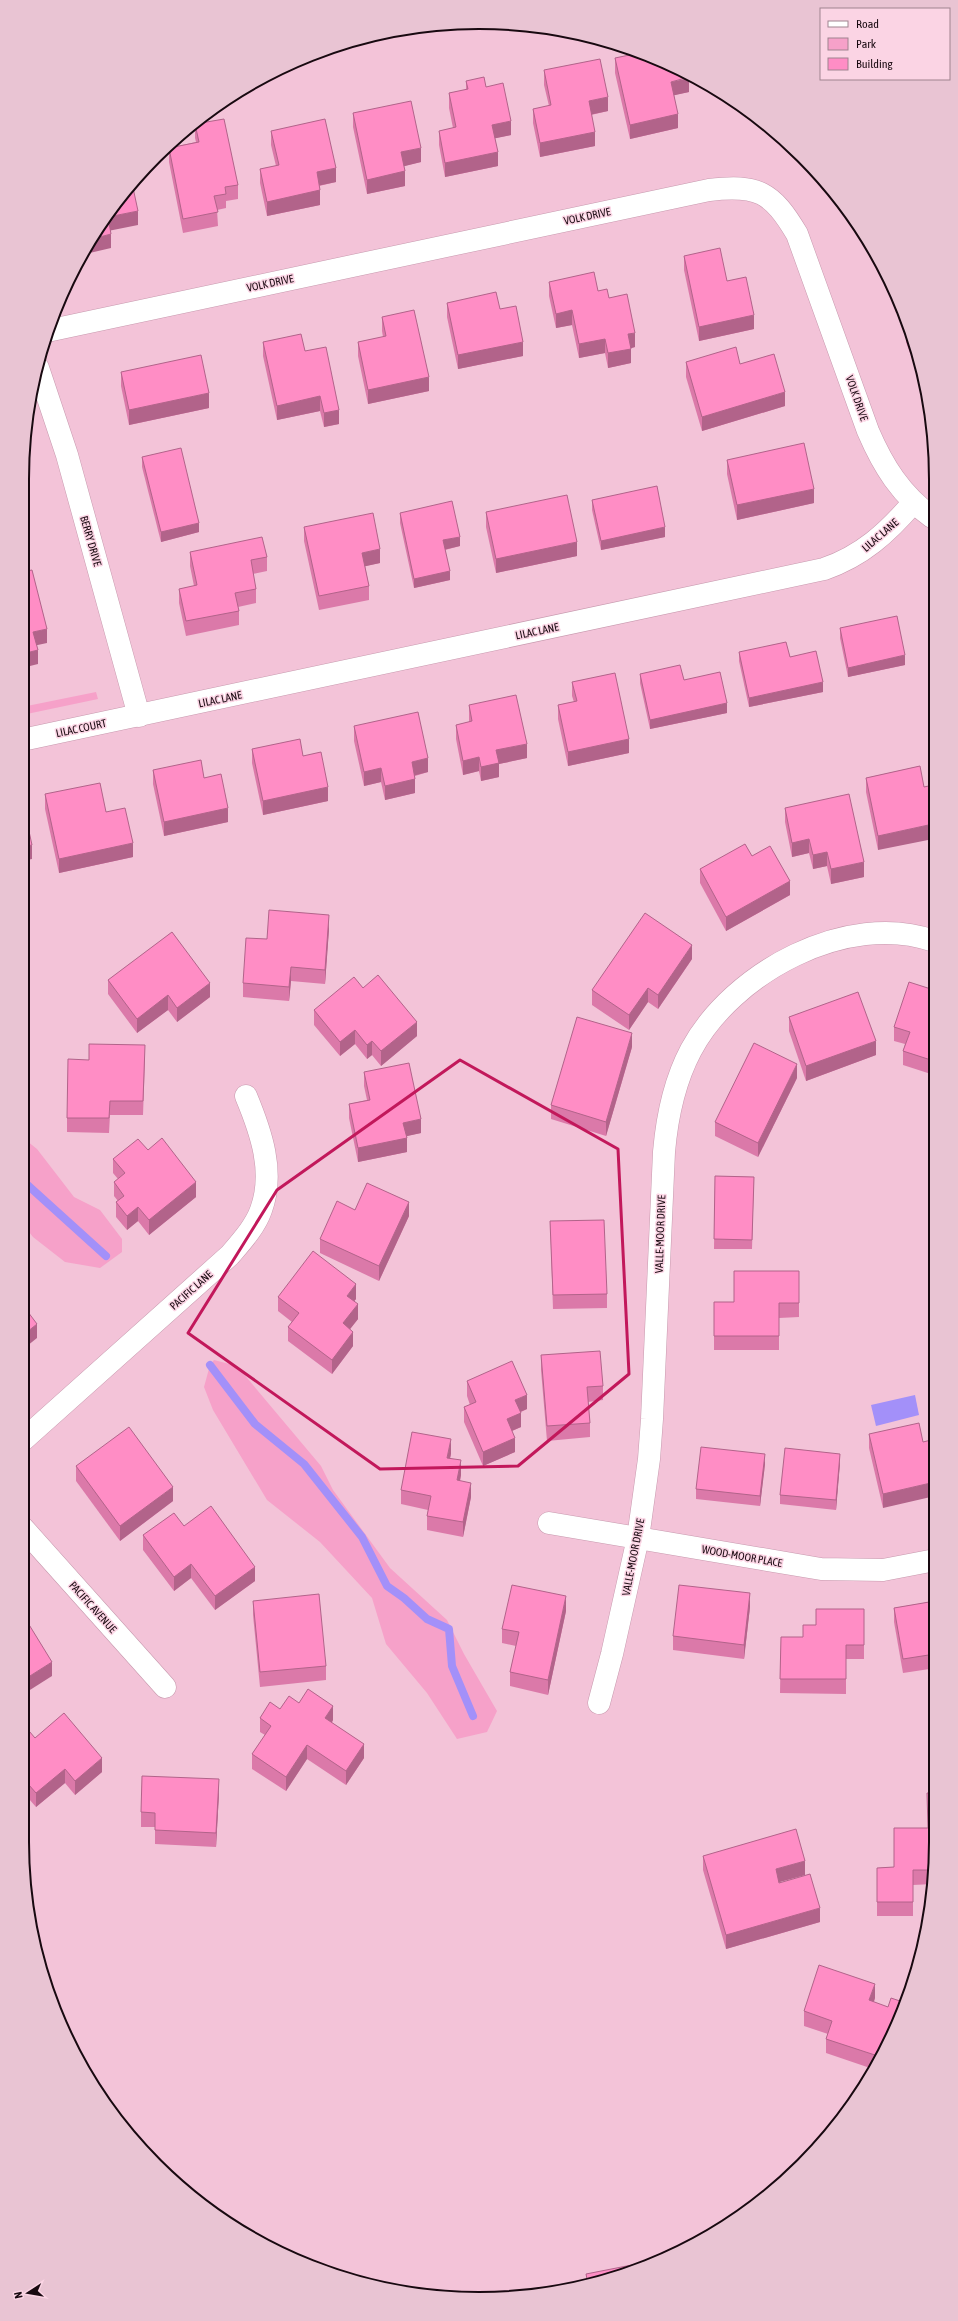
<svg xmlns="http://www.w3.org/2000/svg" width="958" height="2321" font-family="'Asap Condensed',sans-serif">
<rect width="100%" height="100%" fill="#f3c3d8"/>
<g fill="#f6a1c9">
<polygon points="96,692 98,699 22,715 22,707"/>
<polygon points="22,1137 37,1149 74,1197 100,1210 122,1239 122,1252 100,1268 65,1262 33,1237 22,1223"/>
<polygon points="214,1360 237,1366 321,1466 333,1490 390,1568 447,1620 464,1654 497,1711 487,1732 457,1739 427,1693 386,1644 372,1598 320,1542 267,1500 213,1410 204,1387 210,1365"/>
</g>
<polygon fill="#a390f9" points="915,1395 919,1415 876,1426 871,1405"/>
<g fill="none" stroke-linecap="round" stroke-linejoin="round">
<g stroke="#a390f9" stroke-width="8">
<polyline points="22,1180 106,1256"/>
<polyline points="210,1365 255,1424 304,1464 362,1537 387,1586 404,1598 427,1619 449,1629 452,1666 473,1716"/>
</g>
<defs>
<g id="minor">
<path d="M47,331L709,190C758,184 772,192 797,234L868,431C883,466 901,495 932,517"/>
<polyline points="38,368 67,455 139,716"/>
<path d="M22,740L824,569C862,556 887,533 913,503"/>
<path d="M22,1441L230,1255C241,1242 255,1227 261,1210C275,1172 261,1132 246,1096"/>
<polyline points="549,1523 821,1569 883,1570 935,1560"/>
<polyline points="22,1527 165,1687"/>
<path d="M599,1703L612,1654L638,1538L649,1459L652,1419L664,1152C667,1117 674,1082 691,1050C732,973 847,910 934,941"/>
</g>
</defs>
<use href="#minor" stroke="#c799ae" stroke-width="23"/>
<use href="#minor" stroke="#fff" stroke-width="22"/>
</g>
<g fill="#db79a9">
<polygon points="615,58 689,92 674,95 678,128 630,139 615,73"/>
<polygon points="544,70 608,111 591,115 595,146 540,157 533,123 533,109 549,106 544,85"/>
<polygon points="466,81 486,87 511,135 495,138 498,166 445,177 439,145 439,131 453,128 449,108 449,93 466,90"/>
<polygon points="725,95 733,99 738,103 726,104"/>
<polygon points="353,113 421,162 404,166 405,186 367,194 353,127"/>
<polygon points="195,124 238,185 238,199 226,201 226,208 217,210 218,226 183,233 169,162 169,148 196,142 195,138"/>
<polygon points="271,131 336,182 319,186 320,205 267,216 260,183 260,169 276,166 271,145"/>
<polygon points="684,256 727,281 754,329 699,341 684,270"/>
<polygon points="884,270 901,304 896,313"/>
<polygon points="549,282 598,291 609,298 635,347 631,348 631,363 608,368 605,353 579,358 572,325 556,328 549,296"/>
<polygon points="447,303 500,309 523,356 458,369 447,317"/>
<polygon points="382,317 429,391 368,404 358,356 358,342 383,337 382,331"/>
<polygon points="909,331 926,397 906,342 906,332"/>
<polygon points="263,342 305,351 339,424 324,427 320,411 277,420 263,356"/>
<polygon points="686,362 740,364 785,406 702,431 686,377"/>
<polygon points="121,372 209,408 129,425 121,386"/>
<polygon points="142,457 199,532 161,542 142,467"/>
<polygon points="727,460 814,503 737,520 727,474"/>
<polygon points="592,500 665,537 601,550 592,510"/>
<polygon points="486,512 577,556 496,573 486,527"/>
<polygon points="400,513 460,546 445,550 450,580 414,588 400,523"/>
<polygon points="304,527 380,563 365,566 369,586 369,600 319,610 304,541"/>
<polygon points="190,552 267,557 267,571 253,574 256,589 256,603 238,607 239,611 239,625 186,636 179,603 179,589 194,586 190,566"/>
<polygon points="840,628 905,665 848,677 840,638"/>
<polygon points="933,628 933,657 930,643 930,629"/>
<polygon points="739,652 790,657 823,692 749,707 739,661"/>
<polygon points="640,674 684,680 727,713 650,729 640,683"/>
<polygon points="572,682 629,753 568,766 558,719 558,705 574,702 572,696"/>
<polygon points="469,705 527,758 499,764 499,777 481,781 479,771 463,775 456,739 456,725 469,722"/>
<polygon points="354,726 428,772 415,776 415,793 385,800 381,782 364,786 354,741"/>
<polygon points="252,749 303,756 328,801 263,815 252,763"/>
<polygon points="920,766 878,850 866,792 866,778"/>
<polygon points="153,770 204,778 228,822 164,836 153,784"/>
<polygon points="45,794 133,857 59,873 45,809"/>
<polygon points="785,808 864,877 831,884 827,866 813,869 809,853 792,857 785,822"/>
<polygon points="752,856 790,895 726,931 700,883 700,869"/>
<polygon points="329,929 325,984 291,981 289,1001 243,997 243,983 267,939"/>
<polygon points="692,959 658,1009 648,1002 629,1030 592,1005 592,990"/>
<polygon points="108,980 210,997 177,1022 168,1010 137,1033 108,994"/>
<polygon points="363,988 417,1036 381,1066 372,1055 367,1059 355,1044 340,1056 314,1025 314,1010"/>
<polygon points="934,990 934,1075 903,1065 903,1051 905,1044 894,1041 894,1027"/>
<polygon points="789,1017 876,1055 806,1081 789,1031"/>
<polygon points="632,1047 606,1136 551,1119 551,1105"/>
<polygon points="145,1059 143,1115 110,1115 109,1133 67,1132 67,1118 89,1060"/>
<polygon points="364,1072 421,1133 406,1136 407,1152 358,1162 349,1118 349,1104 367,1100 364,1086"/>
<polygon points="797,1078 758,1157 715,1136 715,1122"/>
<polygon points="148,1150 196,1197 149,1235 138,1221 127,1230 116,1217 116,1202 118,1201 114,1196 114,1182 118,1179 113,1173 113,1159"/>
<polygon points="715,1176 754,1177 752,1249 714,1249"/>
<polygon points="355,1210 409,1216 379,1281 320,1253 320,1239"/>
<polygon points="550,1221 607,1294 607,1308 553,1309"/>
<polygon points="799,1271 799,1317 779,1318 779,1350 714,1350 714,1302 734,1302"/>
<polygon points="278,1297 356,1299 354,1301 358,1319 350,1329 353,1346 332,1374 288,1341 288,1327 292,1322 278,1311"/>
<polygon points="541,1355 603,1386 603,1400 588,1402 590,1423 590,1437 547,1441 541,1370"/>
<polygon points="467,1381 527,1409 521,1412 521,1427 512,1431 515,1452 483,1466 464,1422 464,1407 470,1405 467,1396"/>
<polygon points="869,1434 923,1442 883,1508 869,1448"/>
<polygon points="451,1454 450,1458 461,1475 460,1481 471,1497 463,1537 427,1530 427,1516 428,1510 401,1504 401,1490"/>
<polygon points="840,1463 836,1510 780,1504 780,1495"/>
<polygon points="765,1464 760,1506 696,1499 696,1489"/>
<polygon points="76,1466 173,1501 120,1541 76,1481"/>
<polygon points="184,1526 255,1581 215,1610 191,1578 174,1591 143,1550 143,1535"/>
<polygon points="253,1601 326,1666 326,1680 260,1687 253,1615"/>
<polygon points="935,1601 936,1668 903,1673 894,1622 894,1608"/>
<polygon points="750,1607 744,1659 673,1650 673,1636"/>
<polygon points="864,1609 864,1659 846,1659 846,1694 780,1693 781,1637 803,1637 816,1625"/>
<polygon points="566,1611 548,1695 510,1686 510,1672 516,1646 502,1643 502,1629"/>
<polygon points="299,1703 333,1720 332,1723 364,1758 346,1785 307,1759 286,1791 252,1769 252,1754 265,1735 260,1732 260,1718 280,1709"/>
<polygon points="22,1727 35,1738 102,1772 75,1795 65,1783 36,1807 22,1791"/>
<polygon points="219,1793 216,1847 155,1844 155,1827 141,1827 141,1812"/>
<polygon points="936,1842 933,1884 913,1885 913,1916 877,1916 877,1868 894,1867"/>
<polygon points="703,1856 805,1875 779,1882 820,1922 726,1949 703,1870"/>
<polygon points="875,1998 874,2002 889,2044 873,2069 826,2053 826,2039 828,2034 804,2026 804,2011"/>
<polygon points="647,2266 586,2285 586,2274"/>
</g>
<g fill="#b2638a">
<polygon points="689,78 689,92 671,96 671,82"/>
<polygon points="608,97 608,111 589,115 589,101"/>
<polygon points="678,114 678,128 630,139 630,125"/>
<polygon points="511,121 511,135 492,139 492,125"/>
<polygon points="595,132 595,146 540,157 540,143"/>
<polygon points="421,148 421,162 401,167 401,152"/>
<polygon points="498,152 498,166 445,177 445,163"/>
<polygon points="336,168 336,182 317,186 317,172"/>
<polygon points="405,171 405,186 367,194 367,180"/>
<polygon points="320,190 320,205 267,216 267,202"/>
<polygon points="138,211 138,225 108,231 108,217"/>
<polygon points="111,234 111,248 81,255 83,251 92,239"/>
<polygon points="900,302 903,311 896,313 896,303"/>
<polygon points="572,310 572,325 556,328 556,314"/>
<polygon points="754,315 754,329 699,341 699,327"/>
<polygon points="635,333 635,347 628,349 628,334"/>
<polygon points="605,339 605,353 579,358 579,344"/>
<polygon points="523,342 523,356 458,369 458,355"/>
<polygon points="631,349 631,363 608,368 608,353"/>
<polygon points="429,377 429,391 368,404 368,390"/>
<polygon points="785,392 785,406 702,431 702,417"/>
<polygon points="209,393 209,408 129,425 129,410"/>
<polygon points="320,396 320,411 277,420 277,406"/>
<polygon points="339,410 339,424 324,427 324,413"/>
<polygon points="814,489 814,503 737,520 737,505"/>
<polygon points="199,523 199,532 161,542 161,532"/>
<polygon points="665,527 665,537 601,550 601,541"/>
<polygon points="460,537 460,546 443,550 443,540"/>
<polygon points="577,542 577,556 496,573 496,559"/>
<polygon points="380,549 380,563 362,567 362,553"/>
<polygon points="25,551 25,565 22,566 22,552"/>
<polygon points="450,571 450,580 414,588 414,579"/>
<polygon points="47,629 47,643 33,646 33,632"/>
<polygon points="38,650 38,664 22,668 22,654"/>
<polygon points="905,655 905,665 848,677 848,668"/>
<polygon points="823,682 823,692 749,707 749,698"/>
<polygon points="727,703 727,713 650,729 650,720"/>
<polygon points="629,739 629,753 568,766 568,752"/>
<polygon points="527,744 527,758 499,764 499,777 481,781 481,767 496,750"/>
<polygon points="479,757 479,771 463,775 463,761"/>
<polygon points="428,758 428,772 412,776 412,762"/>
<polygon points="381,768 381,782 364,786 364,772"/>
<polygon points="415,779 415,793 385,800 385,786"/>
<polygon points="328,787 328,801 263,815 263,801"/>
<polygon points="228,808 228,822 164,836 164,822"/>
<polygon points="933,824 933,839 878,850 878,836"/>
<polygon points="809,839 809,853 792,857 792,843"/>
<polygon points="133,843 133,857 59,873 59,859"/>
<polygon points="32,845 32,859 22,861 22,847"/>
<polygon points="827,852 827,866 813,869 813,855"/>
<polygon points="864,862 864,877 831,884 831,869"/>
<polygon points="790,881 790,895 726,931 726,917"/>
<polygon points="329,915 329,929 325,984 325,970"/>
<polygon points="692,945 692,959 658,1009 658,995"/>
<polygon points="291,967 291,981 289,1001 289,987"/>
<polygon points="210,983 210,997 177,1022 177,1008"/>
<polygon points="648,988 648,1002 629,1030 629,1015"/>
<polygon points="168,995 168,1010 137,1033 137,1019"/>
<polygon points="417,1022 417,1036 381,1066 381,1051"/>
<polygon points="355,1030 355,1044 340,1056 340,1042"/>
<polygon points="632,1033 632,1047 606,1136 606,1122"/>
<polygon points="372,1041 372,1055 367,1059 367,1045"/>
<polygon points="876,1041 876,1055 806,1081 806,1066"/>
<polygon points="797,1064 797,1078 758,1157 758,1143"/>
<polygon points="421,1119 421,1133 403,1137 403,1123"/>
<polygon points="407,1138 407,1152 358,1162 358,1148"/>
<polygon points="196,1182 196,1197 149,1235 149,1220"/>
<polygon points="409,1202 409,1216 379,1281 379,1266"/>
<polygon points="138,1207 138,1221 127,1230 127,1216"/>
<polygon points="356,1284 356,1299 347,1310 347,1296"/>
<polygon points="358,1304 358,1319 343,1338 343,1323"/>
<polygon points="37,1324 37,1338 22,1350 22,1336"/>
<polygon points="353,1332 353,1346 332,1374 332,1360"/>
<polygon points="527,1395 527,1409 515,1414 515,1400"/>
<polygon points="521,1413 521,1427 507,1433 507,1419"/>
<polygon points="515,1438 515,1452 483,1466 483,1452"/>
<polygon points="451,1439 451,1454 447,1472 447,1458"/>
<polygon points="765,1454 765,1464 760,1506 760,1496"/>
<polygon points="840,1454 840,1463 836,1510 836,1500"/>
<polygon points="461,1460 461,1475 457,1494 457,1480"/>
<polygon points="935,1482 935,1496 883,1508 883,1494"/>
<polygon points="471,1483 471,1497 463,1537 463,1522"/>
<polygon points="173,1487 173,1501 120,1541 120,1526"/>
<polygon points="191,1564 191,1578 174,1591 174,1577"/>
<polygon points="255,1567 255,1581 215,1610 215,1596"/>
<polygon points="750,1593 750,1607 744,1659 744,1645"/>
<polygon points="566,1596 566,1611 548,1695 548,1680"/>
<polygon points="52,1662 52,1676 22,1695 22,1681"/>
<polygon points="333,1706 333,1720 325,1732 325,1718"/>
<polygon points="364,1744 364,1758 346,1785 346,1771"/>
<polygon points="307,1745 307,1759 286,1791 286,1777"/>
<polygon points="102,1758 102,1772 75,1795 75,1781"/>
<polygon points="65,1769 65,1783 36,1807 36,1793"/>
<polygon points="219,1779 219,1793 216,1847 216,1833"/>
<polygon points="805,1861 805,1875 776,1883 776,1869"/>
<polygon points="820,1908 820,1922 726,1949 726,1935"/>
<polygon points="875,1984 875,1998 869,2014 869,2000"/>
</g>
<g fill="#ff8dc5" stroke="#b2638a">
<polygon points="639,53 689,77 671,82 678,114 630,125 615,58"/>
<polygon points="600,59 608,97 589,101 595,132 540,143 533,109 551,105 544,70"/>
<polygon points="484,77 486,87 503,83 511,121 492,125 498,152 445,163 439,131 456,127 449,93 468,89 466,81"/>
<polygon points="411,101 421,148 401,152 405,171 367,180 353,113"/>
<polygon points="224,119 238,185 225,187 226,194 214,196 218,212 183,219 169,148 199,142 195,124"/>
<polygon points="325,119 336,168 317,172 320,190 267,202 260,169 279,165 271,131"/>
<polygon points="132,183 138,211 108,217 111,234 92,239"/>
<polygon points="720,248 727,281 746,277 754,315 699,327 684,256"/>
<polygon points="594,272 598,291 607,289 609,298 627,294 635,333 628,334 631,349 608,353 605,339 579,344 572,310 556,314 549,282"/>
<polygon points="890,281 900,302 896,303"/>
<polygon points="496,292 500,309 516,306 523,342 458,355 447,303"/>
<polygon points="414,310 429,377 368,390 358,342 386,336 382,317"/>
<polygon points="909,331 917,362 906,332"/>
<polygon points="301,334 305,351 326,347 339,410 324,413 320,396 277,406 263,342"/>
<polygon points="736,347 740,364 774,354 785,392 702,417 686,362"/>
<polygon points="201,355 209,393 129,410 121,372"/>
<polygon points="804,443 814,489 737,505 727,460"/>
<polygon points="181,448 199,523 161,532 142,457"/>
<polygon points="657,486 665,527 601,541 592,500"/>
<polygon points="567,495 577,542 496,559 486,512"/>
<polygon points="452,501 460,537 443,540 450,571 414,579 400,513"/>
<polygon points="373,513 380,549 362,553 369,586 319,596 304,527"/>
<polygon points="262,537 267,557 251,560 256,589 235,593 239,611 186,621 179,589 197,585 190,552"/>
<polygon points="22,539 25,551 22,552"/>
<polygon points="32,570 47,629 33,632 38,650 22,654 22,572"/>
<polygon points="897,616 905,655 848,668 840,628"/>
<polygon points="933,628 933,643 930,629"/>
<polygon points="786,642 790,657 816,651 823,682 749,698 739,652"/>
<polygon points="680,665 684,680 720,672 727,703 650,720 640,674"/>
<polygon points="615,673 629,739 568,752 558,705 577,701 572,682"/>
<polygon points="516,695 527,744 496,750 499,763 481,767 479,757 463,761 456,725 472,721 469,705"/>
<polygon points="418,712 428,758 412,762 415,779 385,786 381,768 364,772 354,726"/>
<polygon points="300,739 303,756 321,752 328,787 263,801 252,749"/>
<polygon points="201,760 204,778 221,774 228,808 164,822 153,770"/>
<polygon points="920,766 924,787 933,785 933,824 878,836 866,778"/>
<polygon points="100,783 106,812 125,808 133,843 59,859 45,794"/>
<polygon points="849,794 864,862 831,869 827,852 813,855 809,839 792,843 785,808"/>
<polygon points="25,813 32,845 22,847 22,814"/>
<polygon points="745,844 752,856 770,846 790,881 726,917 700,869"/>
<polygon points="269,910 329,915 325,970 291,967 289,987 243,983 246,938 267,939"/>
<polygon points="645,913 692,945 658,995 648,988 629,1015 592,990"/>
<polygon points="172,932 210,983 177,1008 168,995 137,1019 108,980"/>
<polygon points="378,975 417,1022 381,1051 372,1041 367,1045 355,1030 340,1042 314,1010 354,977 363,988"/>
<polygon points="909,982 934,990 934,1061 903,1051 910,1032 894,1027"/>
<polygon points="858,992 876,1041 806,1066 789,1017"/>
<polygon points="577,1017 632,1033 606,1122 551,1105"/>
<polygon points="754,1043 797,1064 758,1143 715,1122"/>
<polygon points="89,1044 145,1045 143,1101 110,1101 109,1118 67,1118 68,1059 89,1060"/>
<polygon points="409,1063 421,1119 403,1123 407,1138 358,1148 349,1104 370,1100 364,1072"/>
<polygon points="162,1138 196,1182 149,1220 138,1207 127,1216 116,1202 124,1196 114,1182 125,1173 113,1159 138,1139 148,1150"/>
<polygon points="715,1176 754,1177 752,1240 714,1239"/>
<polygon points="367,1183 409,1202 379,1266 320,1239 337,1201 355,1210"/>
<polygon points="604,1220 607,1294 553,1295 550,1221"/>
<polygon points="313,1251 356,1284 347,1296 358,1304 343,1323 353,1332 332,1360 288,1327 299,1313 278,1297"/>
<polygon points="734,1271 799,1271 799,1303 779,1303 779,1336 714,1336 714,1302 734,1302"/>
<polygon points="22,1304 37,1324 22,1336"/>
<polygon points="600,1351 603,1386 587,1387 590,1423 547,1426 541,1355"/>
<polygon points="512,1361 527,1395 515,1400 521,1413 507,1419 515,1438 483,1452 464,1407 476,1402 467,1381"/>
<polygon points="919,1423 923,1442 935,1439 935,1482 883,1494 869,1434"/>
<polygon points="129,1427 173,1487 120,1526 76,1466"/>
<polygon points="412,1432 451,1439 447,1458 461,1460 457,1480 471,1483 463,1522 427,1516 431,1496 401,1490"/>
<polygon points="701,1447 765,1454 760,1496 696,1489"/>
<polygon points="785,1448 840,1454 836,1500 780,1495"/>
<polygon points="211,1506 255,1567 215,1596 191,1564 174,1577 143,1535 174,1513 184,1526"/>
<polygon points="512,1585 566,1596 548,1680 510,1672 519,1632 502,1629"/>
<polygon points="679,1585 750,1593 744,1645 673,1636"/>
<polygon points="319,1594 326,1666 260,1672 253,1601"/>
<polygon points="935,1601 935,1654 903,1659 894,1608"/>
<polygon points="816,1609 864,1609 864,1645 846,1645 846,1679 780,1679 781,1637 803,1637 803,1625 816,1625"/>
<polygon points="28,1623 52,1662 22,1681 22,1626"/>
<polygon points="308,1689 333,1706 325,1718 364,1744 346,1771 307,1745 286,1777 252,1754 271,1726 260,1718 270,1702 280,1709 289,1696 299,1703"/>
<polygon points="64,1713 102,1758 75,1781 65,1769 36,1793 22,1777 22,1727 24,1725 35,1738"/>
<polygon points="142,1776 219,1779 216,1833 155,1830 155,1813 141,1812"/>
<polygon points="927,1793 936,1793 936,1842 934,1870 913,1870 913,1902 877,1902 877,1868 894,1867 894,1828 928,1828"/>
<polygon points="796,1829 805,1861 776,1869 779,1883 810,1874 820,1908 726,1935 703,1856"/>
<polygon points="819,1965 875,1984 869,2000 888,2007 891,1998 906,2003 889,2044 881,2057 826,2039 832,2021 804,2011"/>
<polygon points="647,2262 647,2266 588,2284 586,2274"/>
<polygon points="557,2286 558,2291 511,2296"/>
<polygon points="459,2292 461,2298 441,2297"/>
</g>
<path fill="none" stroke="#c2185b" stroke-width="3" stroke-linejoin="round" d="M460,1060L618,1149L629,1374L518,1466L380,1469L188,1333L277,1190Z"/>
<g text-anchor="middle" stroke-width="3" stroke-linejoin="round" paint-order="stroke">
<g font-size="11" fill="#180910" stroke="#fbd4e4">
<text transform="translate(587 216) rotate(-12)" y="4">VOLK DRIVE</text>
<text transform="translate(270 283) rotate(-12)" y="4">VOLK DRIVE</text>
<text transform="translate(857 398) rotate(71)" y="4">VOLK DRIVE</text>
<text transform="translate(880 535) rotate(-41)" y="4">LILAC LANE</text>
<text transform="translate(91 541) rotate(74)" y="4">BERRY DRIVE</text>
<text transform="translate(537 631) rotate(-12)" y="4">LILAC LANE</text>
<text transform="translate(220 699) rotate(-12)" y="4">LILAC LANE</text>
<text transform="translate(81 728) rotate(-12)" y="4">LILAC COURT</text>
<text transform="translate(660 1234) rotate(-88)" y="4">VALLE-MOOR DRIVE</text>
<text transform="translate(191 1290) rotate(-42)" y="4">PACIFIC LANE</text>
<text transform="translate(742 1556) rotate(10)" y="4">WOOD-MOOR PLACE</text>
<text transform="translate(633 1557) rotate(-79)" y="4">VALLE-MOOR DRIVE</text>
<text transform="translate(93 1607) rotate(48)" y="4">PACIFIC AVENUE</text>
</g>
</g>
<path d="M0 0H958V2321H0ZM479 29H479A450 450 0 0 1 929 479V1842A450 450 0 0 1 479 2292H479A450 450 0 0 1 29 1842V479A450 450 0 0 1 479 29Z" fill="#e9c4d3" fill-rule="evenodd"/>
<path fill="none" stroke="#180910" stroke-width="2" d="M479 29H479A450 450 0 0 1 929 479V1842A450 450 0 0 1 479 2292H479A450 450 0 0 1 29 1842V479A450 450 0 0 1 479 29Z"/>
<rect x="820" y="8" width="130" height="72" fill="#fbd4e4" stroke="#a0838f"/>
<rect x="828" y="21" width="20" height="6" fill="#ffffff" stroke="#a0838f"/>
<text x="856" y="28" font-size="12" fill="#180910">Road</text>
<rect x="828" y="38" width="20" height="12" fill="#f6a1c9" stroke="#a0838f"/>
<text x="856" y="48" font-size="12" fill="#180910">Park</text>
<rect x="828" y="58" width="20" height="12" fill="#ff8dc5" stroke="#a0838f"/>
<text x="856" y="68" font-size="12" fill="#180910">Building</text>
<g transform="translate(28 2293) rotate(258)" stroke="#fbd4e4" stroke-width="3" paint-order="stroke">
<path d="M0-3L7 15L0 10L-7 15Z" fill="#180910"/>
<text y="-6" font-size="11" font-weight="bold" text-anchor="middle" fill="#180910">N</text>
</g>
</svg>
